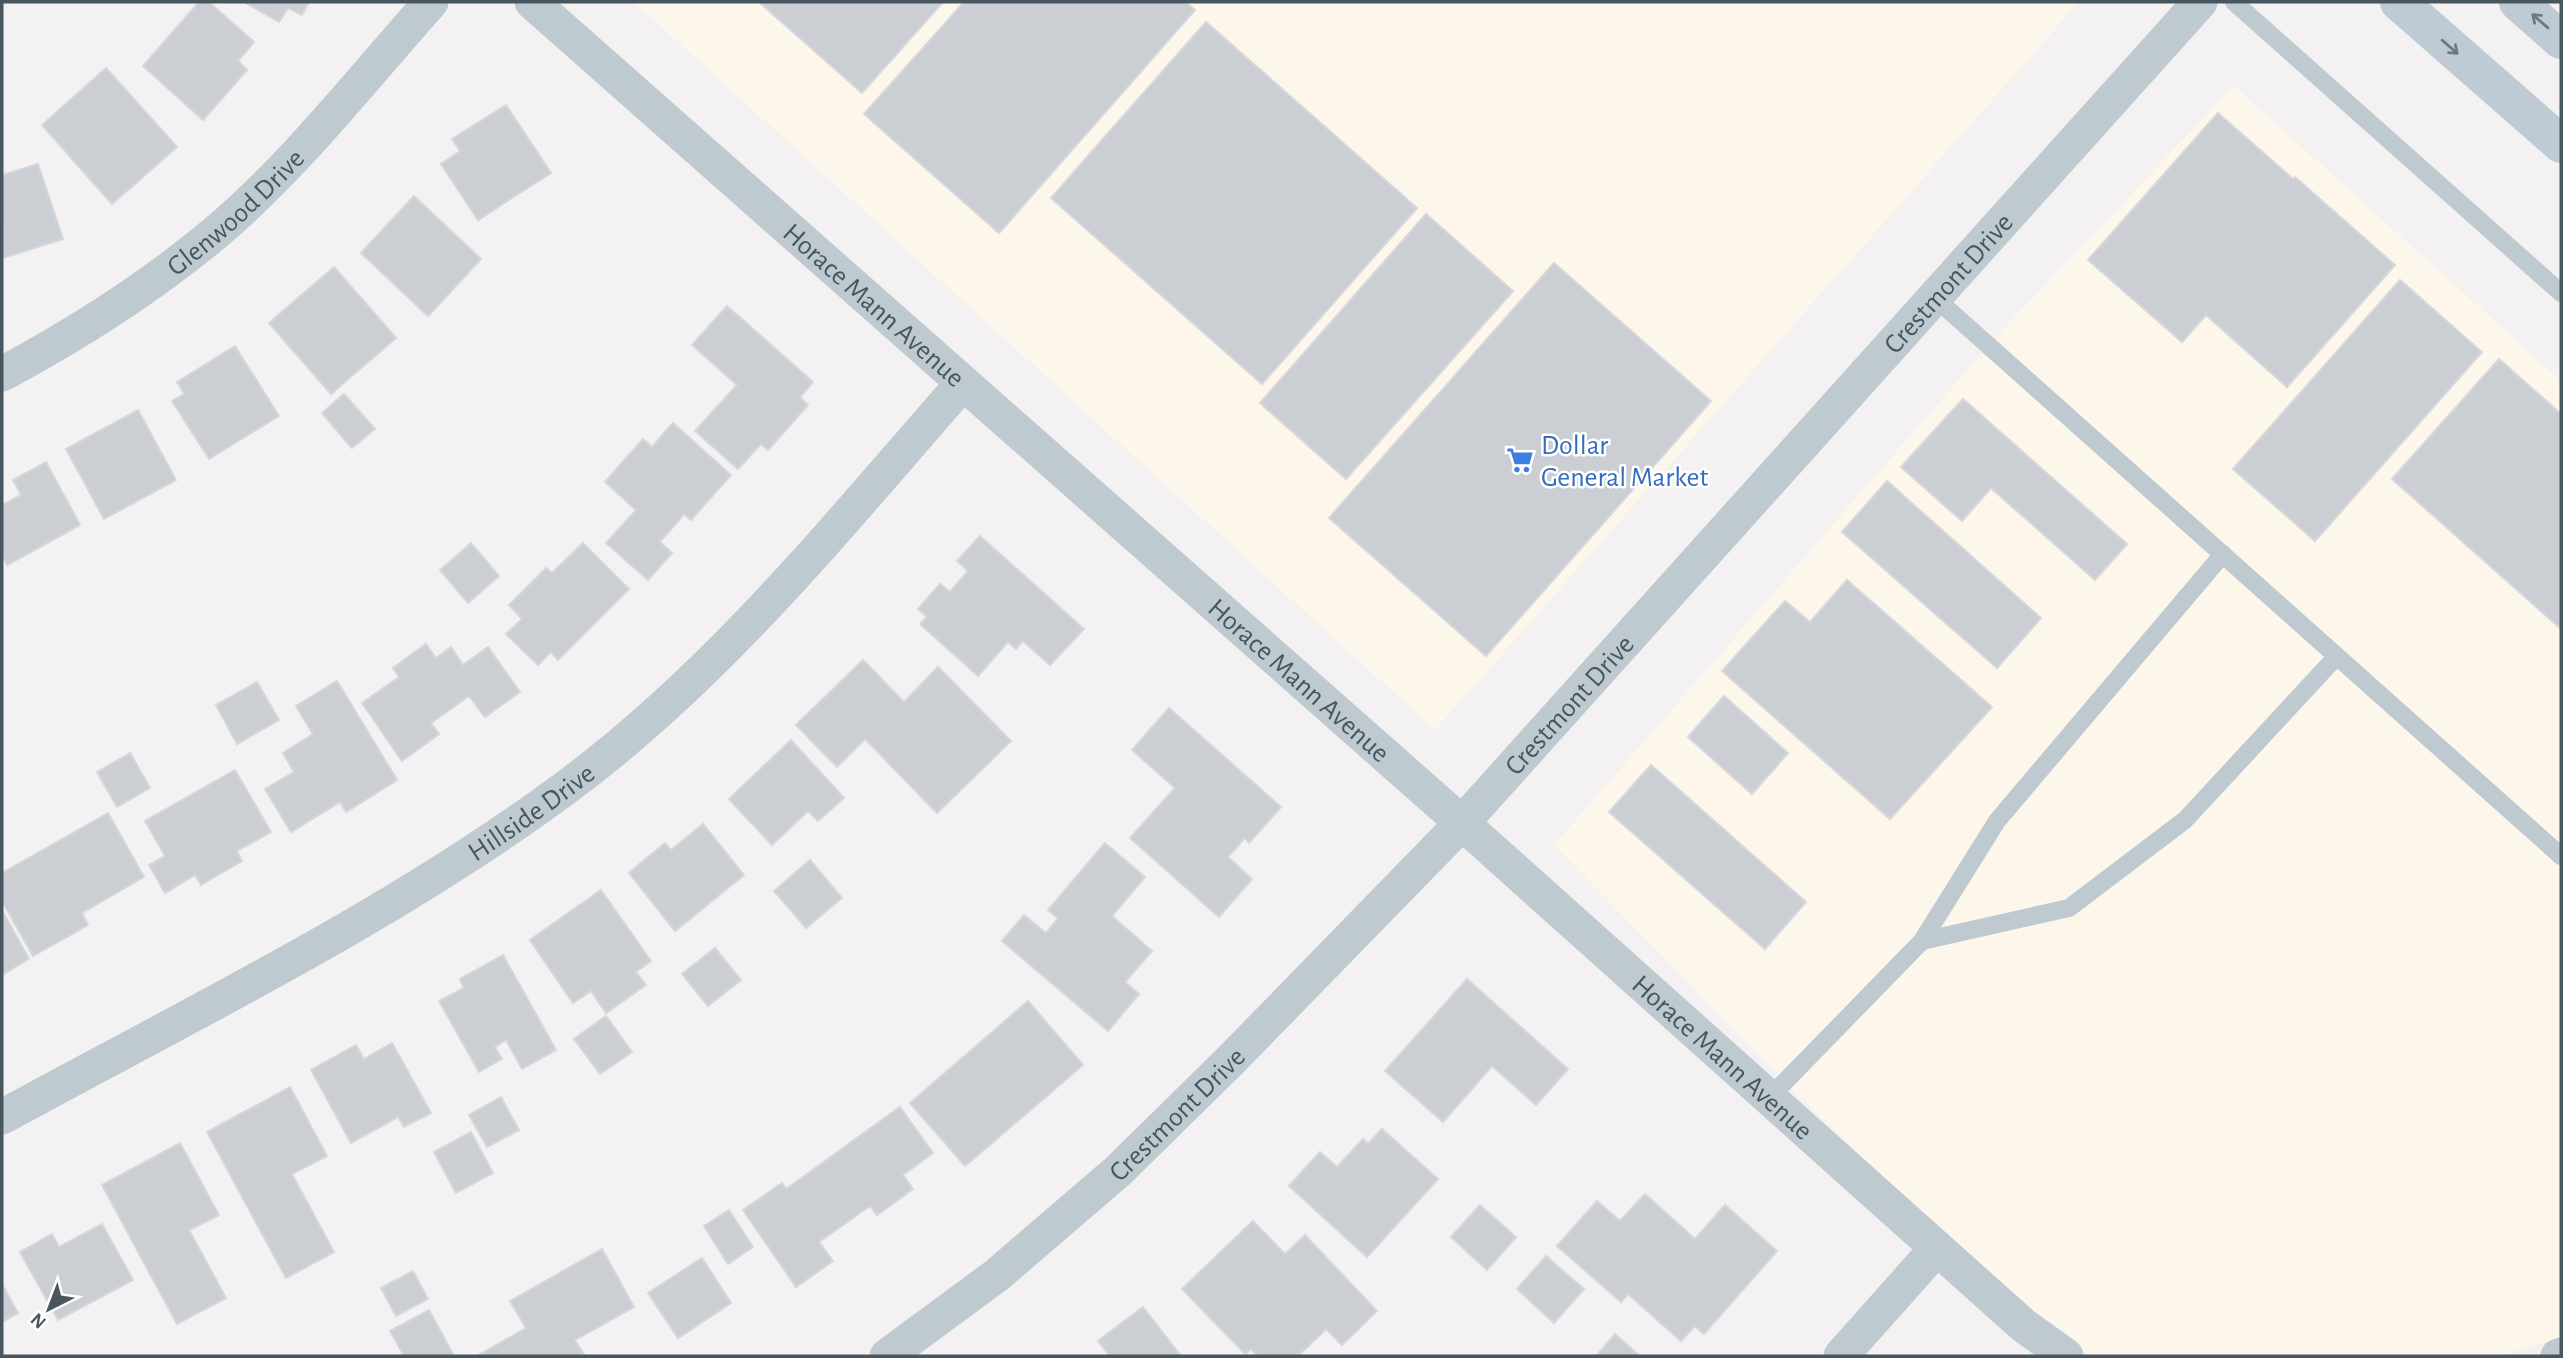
<svg xmlns="http://www.w3.org/2000/svg" width="2563" height="1358" font-family="'Alegreya Sans',sans-serif">
<rect width="100%" height="100%" fill="#f3f1f1"/>
<g fill="#fdf6eb">
<polygon points="634,2 2079,2 1435,730"/>
<polygon points="2234,86 2561,381 2561,1338 2497,1356 2089,1356 1967,1257 1799,1096 1554,845 2003,329"/>
</g>
<g fill="#cbced3" stroke="#d5d7dc" stroke-width="2">
<polygon points="199,2 209,2 254,42 238,61 247,70 203,120 143,66"/>
<polygon points="244,2 309,2 302,15 288,8 279,22"/>
<polygon points="759,2 943,2 862,93"/>
<polygon points="964,2 1186,2 1195,10 999,233 864,114"/>
<polygon points="1206,22 1417,208 1262,384 1051,198"/>
<polygon points="106,68 177,147 112,204 42,125"/>
<polygon points="506,105 551,173 478,220 441,164 460,151 452,139"/>
<polygon points="2218,113 2293,179 2295,177 2395,265 2287,387 2206,315 2182,342 2088,260"/>
<polygon points="38,164 63,239 3,258 2,175"/>
<polygon points="414,196 481,259 428,316 361,253"/>
<polygon points="1426,214 1513,291 1346,479 1260,403"/>
<polygon points="1554,263 1711,401 1486,656 1329,518"/>
<polygon points="334,267 396,338 331,394 269,323"/>
<polygon points="2400,280 2482,352 2315,541 2233,469"/>
<polygon points="727,306 813,382 800,397 808,405 768,450 761,444 738,469 695,431 737,385 692,345"/>
<polygon points="235,346 279,416 209,459 172,401 184,394 177,382"/>
<polygon points="2499,359 2561,414 2561,629 2392,479"/>
<polygon points="344,394 375,429 352,448 322,413"/>
<polygon points="1963,399 2127,544 2095,580 1991,488 1962,521 1901,467"/>
<polygon points="138,410 176,480 104,519 66,449"/>
<polygon points="673,423 731,475 691,520 684,514 660,542 672,553 648,580 606,543 636,510 605,482 643,439 652,447"/>
<polygon points="46,462 80,525 7,565 2,555 2,505 21,495 13,480"/>
<polygon points="1887,481 2041,618 1997,668 1842,532"/>
<polygon points="980,536 1084,629 1050,665 1023,641 1016,649 1008,642 978,676 920,624 927,617 918,609 940,584 950,592 968,571 957,561"/>
<polygon points="471,543 499,576 468,603 440,570"/>
<polygon points="583,543 629,589 558,660 551,652 538,665 506,634 522,619 509,605 546,568 552,573"/>
<polygon points="1847,580 1992,707 1890,819 1722,671 1785,601 1810,622"/>
<polygon points="426,644 436,658 451,647 463,665 488,647 520,692 485,717 469,696 431,723 439,734 402,761 362,703 399,677 393,668"/>
<polygon points="863,660 904,702 938,667 1011,741 937,813 865,739 837,767 796,725"/>
<polygon points="337,681 397,780 346,812 340,802 291,832 265,789 294,772 283,753 313,734 296,706"/>
<polygon points="257,682 279,720 237,744 216,705"/>
<polygon points="1724,696 1788,753 1752,794 1688,737"/>
<polygon points="1169,708 1281,807 1249,843 1245,838 1228,857 1252,879 1219,917 1130,838 1175,788 1132,750"/>
<polygon points="791,740 844,798 818,821 808,811 772,845 729,799"/>
<polygon points="130,753 150,788 117,807 97,772"/>
<polygon points="1651,765 1806,902 1765,949 1609,812"/>
<polygon points="235,770 271,832 237,851 242,861 201,885 195,875 165,893 149,865 165,856 145,821"/>
<polygon points="108,813 144,877 82,913 88,925 33,956 2,901 2,873"/>
<polygon points="703,824 744,875 675,931 629,873 665,843 671,850"/>
<polygon points="1105,843 1145,877 1112,916 1152,951 1125,982 1139,994 1108,1031 1002,941 1024,915 1046,933 1058,918 1048,910"/>
<polygon points="810,860 842,898 806,928 774,891"/>
<polygon points="601,890 651,961 636,972 646,985 606,1013 591,991 573,1003 530,940"/>
<polygon points="2,910 29,959 2,975"/>
<polygon points="715,948 741,980 708,1006 682,974"/>
<polygon points="503,955 556,1050 522,1069 506,1040 495,1047 502,1059 479,1072 439,1001 464,988 460,979"/>
<polygon points="1467,979 1568,1069 1536,1105 1492,1066 1443,1122 1385,1071"/>
<polygon points="1028,1001 1083,1065 965,1166 910,1103"/>
<polygon points="606,1016 632,1052 600,1074 574,1039"/>
<polygon points="392,1043 431,1113 404,1127 398,1117 351,1143 311,1070 356,1045 364,1059"/>
<polygon points="290,1087 327,1156 292,1174 334,1252 286,1278 207,1132"/>
<polygon points="501,1097 519,1130 487,1147 469,1115"/>
<polygon points="900,1107 933,1153 903,1175 913,1189 877,1215 870,1206 819,1242 833,1261 796,1287 743,1210 782,1183 786,1189"/>
<polygon points="1382,1129 1438,1179 1367,1257 1289,1186 1320,1152 1337,1167 1363,1139 1368,1144"/>
<polygon points="471,1132 493,1173 456,1193 434,1152"/>
<polygon points="180,1143 219,1215 189,1230 226,1298 177,1324 102,1185"/>
<polygon points="1645,1194 1695,1239 1725,1205 1777,1251 1704,1334 1695,1326 1681,1341 1628,1294 1621,1302 1557,1246 1597,1201 1620,1221"/>
<polygon points="1480,1205 1516,1237 1487,1270 1451,1237"/>
<polygon points="729,1210 753,1247 728,1264 704,1226"/>
<polygon points="1253,1221 1285,1254 1305,1235 1377,1311 1342,1345 1326,1329 1298,1356 1258,1356 1251,1349 1245,1354 1182,1289"/>
<polygon points="102,1224 133,1280 58,1320 20,1252 52,1234 59,1247"/>
<polygon points="602,1249 634,1307 575,1340 585,1356 477,1356 526,1328 510,1301"/>
<polygon points="1546,1256 1584,1289 1554,1323 1517,1289"/>
<polygon points="702,1258 731,1303 678,1338 648,1293"/>
<polygon points="413,1271 428,1299 396,1316 381,1288"/>
<polygon points="2,1284 18,1313 2,1322"/>
<polygon points="1143,1307 1181,1356 1110,1356 1098,1341"/>
<polygon points="429,1310 454,1356 404,1356 390,1331"/>
<polygon points="1615,1334 1640,1356 1596,1356"/>
</g>
<g fill="none" stroke-linecap="round" stroke-linejoin="round">
<g stroke="#bec9d0" stroke-width="18">
<polyline points="2234,2 2561,293"/>
<polyline points="1934,297 2561,856"/>
<polyline points="1922,941 2069,908 2185,820 2337,656"/>
<polyline points="1769,1098 1922,941 1997,821 2223,554"/>
</g>
<g stroke="#bec9d0" stroke-width="35">
<path id="s1" d="M532,2L1462,823L2023,1325L2066,1356"/>
<path id="s2" d="M2,374C77,334 148,289 214,234C294,167 361,80 431,2"/>
<path id="s3" d="M2,1117C194,1012 393,916 568,786C720,673 839,524 963,383"/>
<path id="s4" d="M887,1356L997,1275L1118,1171L1232,1059L1462,823L2200,2"/>
<polyline points="1841,1356 1937,1248"/>
<polyline points="2558,1356 2561,1355"/>
</g>
<g stroke="#becbd5" stroke-width="38">
<polyline points="2399,2 2561,144"/>
<polyline points="2518,2 2561,40"/>
</g>
</g>
<defs><path id="oneway-shaft" d="M-6 0H5M1.5-3L5.5 0L1.5 3" fill="none" stroke-width="1.6" stroke-linecap="round" stroke-linejoin="round" transform="scale(1.75)"/></defs>
<g stroke="#6b7982">
<use href="#oneway-shaft" transform="translate(2540 21) rotate(-139)"/>
<use href="#oneway-shaft" transform="translate(2450 47) rotate(41)"/>
</g>
<defs>
<symbol id="supermarket-bare" viewBox="-9 -9 18 18"><path d="M-6-5.5h2.5l.6 2H6L4.5 2H-2.5L-4.4-4H-6ZM-1.5 3.2a1.3 1.3 0 1 0 .1 0ZM3 3.2a1.3 1.3 0 1 0 .1 0Z" fill="#3f7fe0" stroke="#fff" stroke-width="2.5" paint-order="stroke"/></symbol>
</defs>
<g fill-rule="evenodd">
<use href="#supermarket-bare" x="1501" y="441" width="38" height="38"/>
</g>
<g text-anchor="middle" stroke-width="5" stroke-linejoin="round" paint-order="stroke">
<g font-size="28" fill="#48565f" stroke="#fff">
<text dy="10" stroke="none"><textPath href="#s2" startOffset="285">Glenwood Drive</textPath></text>
<text dy="10" stroke="none"><textPath href="#s4" startOffset="1512">Crestmont Drive</textPath></text>
<text dy="10" stroke="none"><textPath href="#s1" startOffset="457">Horace Mann Avenue</textPath></text>
<text dy="10" stroke="none"><textPath href="#s1" startOffset="1024">Horace Mann Avenue</textPath></text>
<text dy="10" stroke="none"><textPath href="#s4" startOffset="945">Crestmont Drive</textPath></text>
<text dy="10" stroke="none"><textPath href="#s3" startOffset="611">Hillside Drive</textPath></text>
<text dy="10" stroke="none"><textPath href="#s1" startOffset="1591">Horace Mann Avenue</textPath></text>
<text dy="10" stroke="none"><textPath href="#s4" startOffset="378">Crestmont Drive</textPath></text>
</g>
<g font-size="28" fill="#366cbe" stroke="#fff" text-anchor="start">
<text x="1541" y="454">Dollar<tspan x="1541" dy="32">General Market</tspan></text>
</g>
</g>
<rect width="2563" height="1358" fill="none" stroke="#48565f" stroke-width="7"/>
<g transform="translate(49 1309) rotate(222)" stroke="#ffffff" stroke-width="5" paint-order="stroke">
<path d="M0-5L12 26L0 18L-12 26Z" fill="#48565f"/>
<text y="-10" font-size="19" font-weight="bold" text-anchor="middle" fill="#48565f">N</text>
</g>
</svg>
